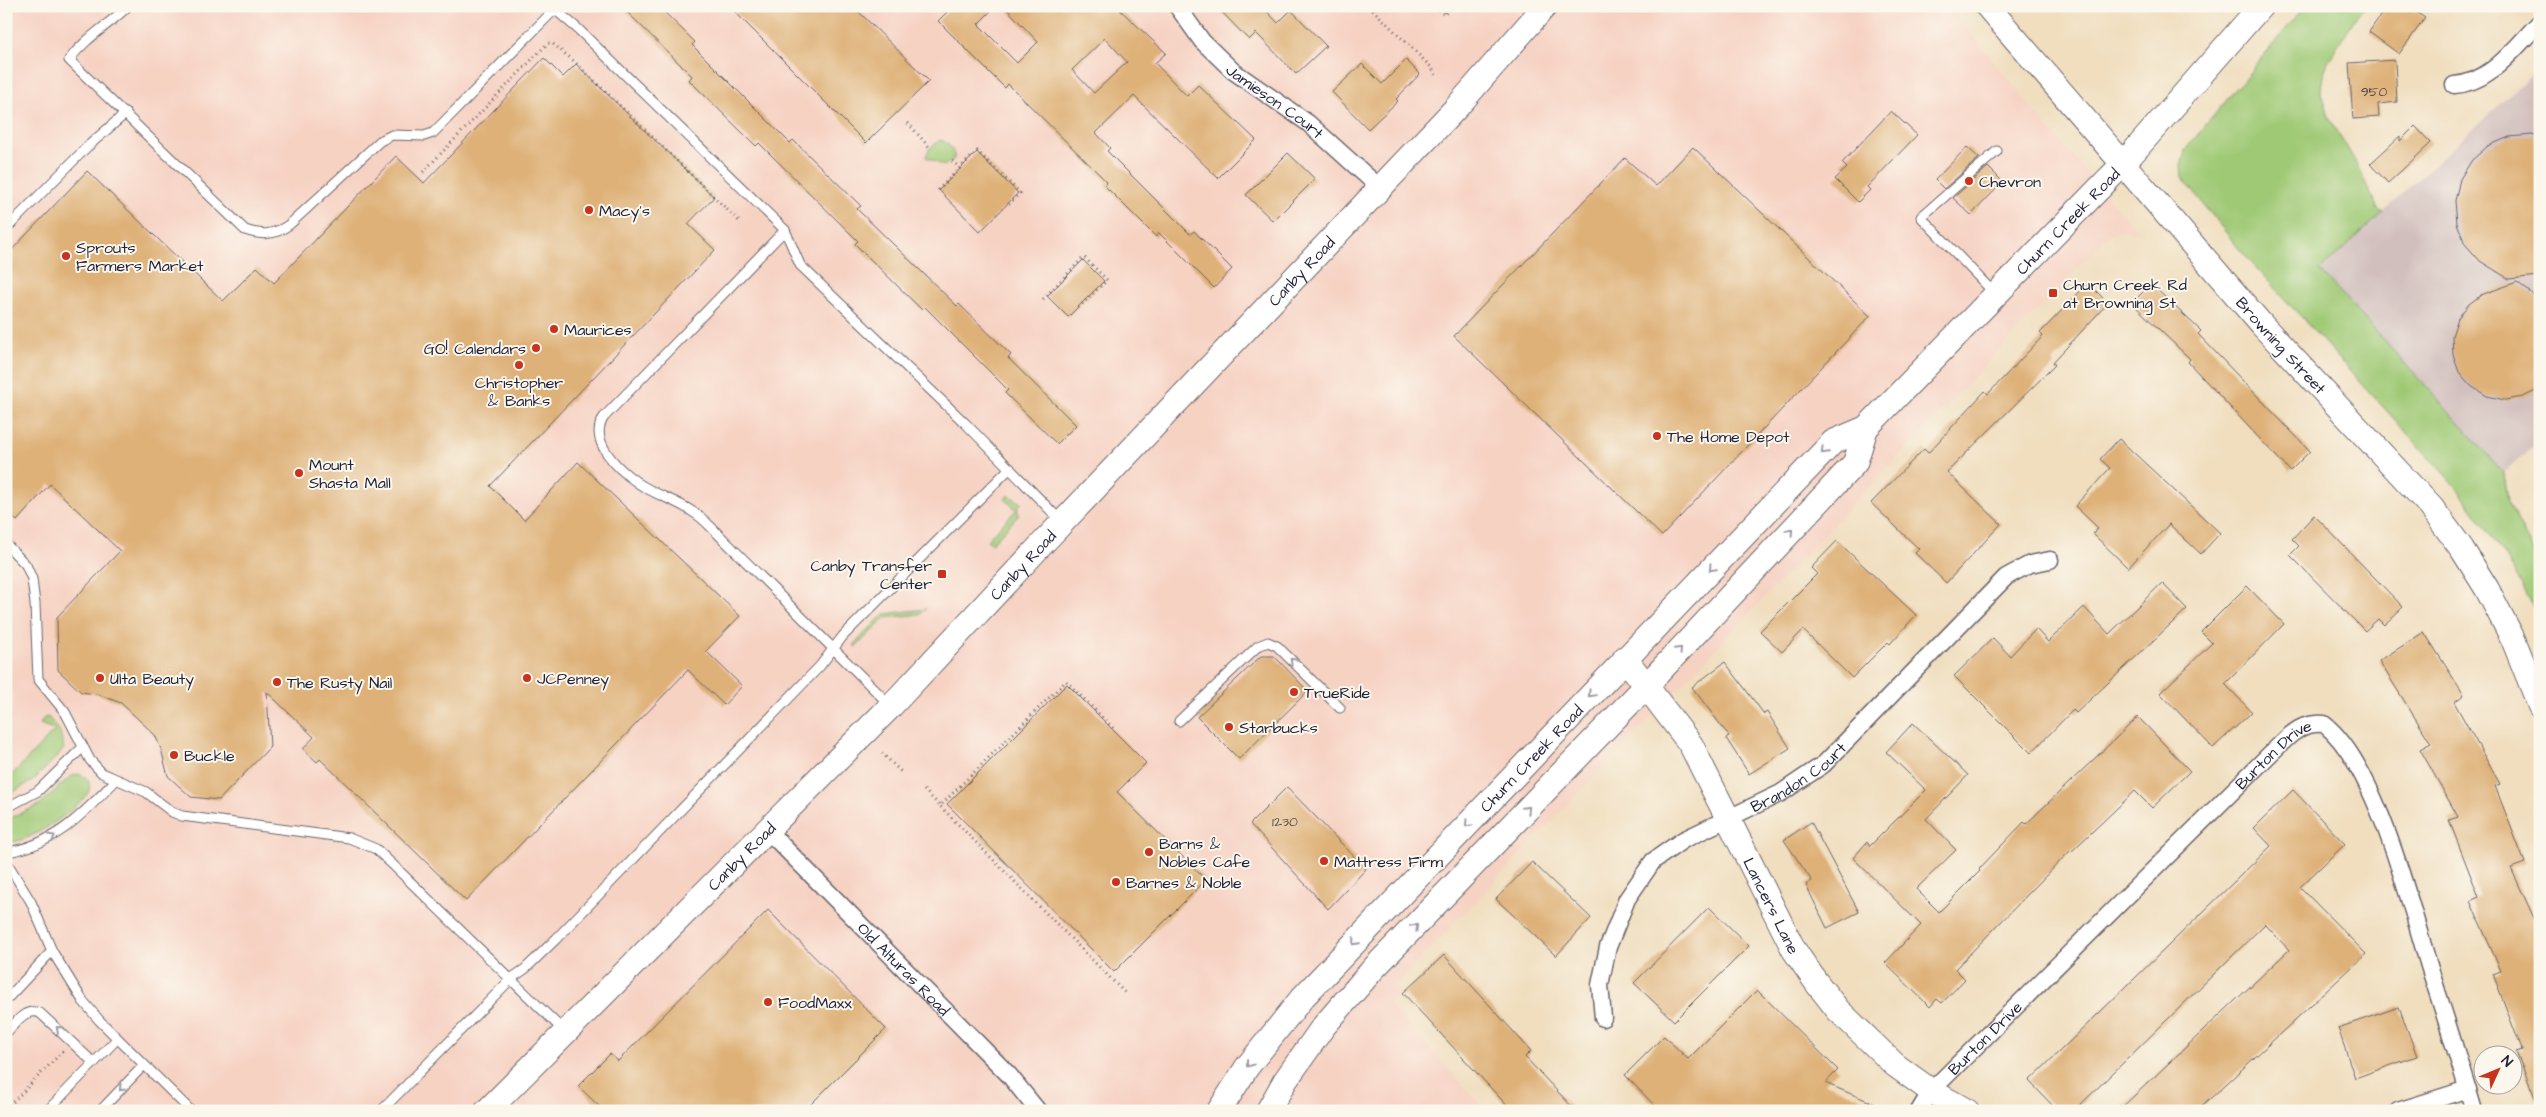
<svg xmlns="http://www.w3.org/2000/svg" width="2546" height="1117" font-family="'Architects Daughter',sans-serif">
<rect width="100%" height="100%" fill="#fbf7ec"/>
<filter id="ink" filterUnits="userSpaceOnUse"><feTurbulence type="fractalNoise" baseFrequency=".02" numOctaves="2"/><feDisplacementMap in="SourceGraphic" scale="10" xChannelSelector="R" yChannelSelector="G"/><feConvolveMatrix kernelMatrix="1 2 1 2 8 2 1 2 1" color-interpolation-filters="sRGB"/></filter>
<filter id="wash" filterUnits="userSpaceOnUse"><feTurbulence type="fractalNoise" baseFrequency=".0096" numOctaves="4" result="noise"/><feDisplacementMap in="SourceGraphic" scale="20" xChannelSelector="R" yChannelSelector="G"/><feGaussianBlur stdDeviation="1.12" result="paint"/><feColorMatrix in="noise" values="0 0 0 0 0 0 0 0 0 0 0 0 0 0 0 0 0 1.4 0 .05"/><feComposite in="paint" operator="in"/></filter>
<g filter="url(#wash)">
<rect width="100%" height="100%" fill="#f0debf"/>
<polygon fill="#f6d2c3" points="6,6 1949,6 2047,127 2138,232 2120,230 2111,233 1395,986 1401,992 1389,1004 1487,1111 6,1111"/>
<polygon fill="#d1bfbd" points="2539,68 2540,440 2504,473 2320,270"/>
<g fill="#9fc975" stroke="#607658">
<polygon points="2305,6 2366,6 2357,15 2328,62 2323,75 2321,89 2329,117 2355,161 2378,209 2384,212 2320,270 2504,473 2508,501 2540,565 2540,620 2505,555 2457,488 2239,249 2182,177 2181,166 2185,150"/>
<path d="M940,140C948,142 955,150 954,159L944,166L926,157L929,149Z"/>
<polygon points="1008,495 1022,503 1018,507 1018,516 991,544 987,540 1016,510 1005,499"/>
<polygon points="926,609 921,614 886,618 855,647 855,643 884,614"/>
<polygon points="48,717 60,731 64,749 34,780 6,796 6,781 55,730 40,724 44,718"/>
<path d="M79,774L88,779C89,783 90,787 89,791C82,806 25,847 9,841L6,836V820L39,805L71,776Z"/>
</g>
<g id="blocks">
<g fill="#deb178" fill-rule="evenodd">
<polygon points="621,6 658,6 695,42 692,45 790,143 793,140 861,206 857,209 957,306 959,304 1011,355 1008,358 1076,425 1057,444 1005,393 1008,390 925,307 922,310 855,244 858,241 759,143 756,146 689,80 692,76"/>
<polygon points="729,6 853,6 929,81 866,143"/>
<path d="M953,6H996L978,24L1017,63L1038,42L1004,6H1116L1166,53L1155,63L1187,96L1198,85L1256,140L1218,178L1134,96L1096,133L1110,148L1107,151L1190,234L1194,231L1232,269L1214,288L1159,233L1156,237L1104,185L1107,182L1008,84L1005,88L938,21ZM1105,38L1127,62L1094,93L1072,70Z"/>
<polygon points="1216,6 1262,6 1278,23 1291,10 1326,46 1296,74 1256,33 1249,40"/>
<polygon points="2387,6 2408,6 2425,18 2399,54 2369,32"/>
<polygon points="544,58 563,77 576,64 714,197 688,224 715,250 490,486 524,520 578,462 740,616 706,651 742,686 724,705 688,670 466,901 320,759 317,762 303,749 314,737 267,692 270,747 219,800 191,797 168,776 161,749 155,735 121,703 97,694 81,692 58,670 57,617 120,551 50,484 17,521 6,511 6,256 87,171 223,301 257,267 274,283 396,156 424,183"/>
<polygon points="1406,60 1420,74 1396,99 1398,101 1368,129 1332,92 1362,64 1382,84"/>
<polygon points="2395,60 2397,102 2378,104 2379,117 2353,119 2349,63"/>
<polygon points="1891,111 1917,135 1867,187 1870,190 1858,202 1835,179 1847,168 1842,163"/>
<polygon points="2415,126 2431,143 2388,183 2370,164 2400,136 2400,141"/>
<polygon points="2532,135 2540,137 2540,276 2509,279 2480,261 2465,244 2457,223 2455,201 2460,179 2472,160 2488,146 2509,137"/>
<polygon points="1693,147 1870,316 1662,536 1454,336 1625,158 1656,186"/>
<polygon points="1967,147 1979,158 1944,189 1935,180"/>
<polygon points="977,152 1018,193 980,232 939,190"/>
<polygon points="1288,153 1315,179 1273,221 1246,195"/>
<polygon points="1988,167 2003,182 1971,215 1953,198"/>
<polygon points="1083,260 1104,281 1068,317 1047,296"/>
<polygon points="2517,282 2540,300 2540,389 2523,397 2505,400 2487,396 2471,386 2459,372 2453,355 2452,336 2458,318 2469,304 2481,295"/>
<polygon points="2088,283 2108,303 2053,362 2055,365 1947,472 2001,524 1946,583 1915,553 1919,549 1871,503 1924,449 1928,453 1985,391 1988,394 2043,336 2040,333"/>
<polygon points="2151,284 2201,331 2198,334 2310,451 2290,471 2188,362 2190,359 2132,303"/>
<polygon points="2119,439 2220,533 2201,554 2169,524 2128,568 2093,534 2098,528 2075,506 2110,468 2100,459"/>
<polygon points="2314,515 2403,607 2384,625 2378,619 2365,631 2290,555 2299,546 2292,539"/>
<polygon points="1837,541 1916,615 1890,644 1888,642 1852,678 1803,630 1782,652 1760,631 1817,574 1811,568"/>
<polygon points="2162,583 2187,609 2076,713 2073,710 2031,753 1954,676 1993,638 2010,656 2036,629 2048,642 2084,607 2109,634"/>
<polygon points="2247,586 2284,624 2225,684 2252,712 2213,748 2160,693 2212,643 2201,632"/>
<polygon points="2424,632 2464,695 2454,702 2500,784 2495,786 2525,863 2511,868 2540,931 2540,1109 2516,1052 2522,1050 2493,974 2501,971 2470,901 2479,897 2449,820 2458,817 2420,749 2431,743 2379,661"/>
<polygon points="1261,656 1274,656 1308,691 1239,759 1197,717"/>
<polygon points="1725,662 1764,714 1767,712 1790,748 1749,774 1726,738 1729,736 1692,687"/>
<polygon points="1067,684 1146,763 1117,792 1206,880 1114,972 947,804"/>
<polygon points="2138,717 2190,771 2152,808 2135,791 2072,851 2071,850 1955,969 1965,979 1942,1003 1937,999 1930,1007 1885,963 1921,925 1853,858 1867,842 1870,846 1926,790 1886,752 1913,723 1968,775 1926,819 1956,850 1916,889 1939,912 1980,871 1979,869 2024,822 2026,824"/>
<polygon points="1287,787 1366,869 1328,909 1250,824"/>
<polygon points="2293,790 2345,844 2300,887 2366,954 2197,1111 2118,1111 2289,950 2265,924 2074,1111 2058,1111 2029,1081 2271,846 2254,828"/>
<polygon points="1811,822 1859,912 1827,928 1806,885 1812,881 1784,840"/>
<polygon points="1532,862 1591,918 1556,956 1496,899"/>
<polygon points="1709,907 1749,946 1674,1021 1634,983"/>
<polygon points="768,910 886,1029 804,1111 604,1111 578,1086 610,1054 618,1061"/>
<polygon points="1444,955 1531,1051 1525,1057 1576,1111 1512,1111 1403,993"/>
<polygon points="1757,990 1838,1070 1825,1083 1892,1111 1660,1111 1625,1075 1664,1036 1688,1059"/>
<polygon points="2399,1007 2417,1056 2355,1078 2338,1028"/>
</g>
</g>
</g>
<g filter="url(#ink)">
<use href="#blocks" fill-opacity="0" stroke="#6a6469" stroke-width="1"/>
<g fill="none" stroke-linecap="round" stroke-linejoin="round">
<defs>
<g id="lane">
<path d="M128,6C109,25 85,38 69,60L245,230C262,236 275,235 290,224L380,141L392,135L424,136L433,133L554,10"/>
<polyline points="551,6 578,29 785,230 800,265 966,424 1062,522"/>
<polyline points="6,229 87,147 126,113"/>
<path d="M785,230L604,417C587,441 619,470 638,483C655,495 676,500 693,512C700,516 706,522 711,527L891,706"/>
<polyline points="1995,294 1921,217 1997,151"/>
<polyline points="6,544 26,565 32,579 35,604 38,679 65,712 90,760 102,773 146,792 172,812 182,816 349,838 376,849 393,865 565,1032"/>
<polyline points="1179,721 1258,646 1268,642 1277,646 1340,708"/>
<polyline points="6,808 38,791 82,748"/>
<path d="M6,852C54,846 84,813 116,780"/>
<polyline points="6,861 31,902 52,951 83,1001 99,1020 191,1111"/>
<polyline points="6,1000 52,951"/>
<path d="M6,1033C16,1023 25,1007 40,1013L94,1063"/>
<polyline points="47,1111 117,1039"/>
<polyline points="100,1111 144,1065"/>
<polyline points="381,1111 512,978 525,969 556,939 820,666 843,636 1010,468"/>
</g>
<g id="street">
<path id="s1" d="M1177,6L1202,41L1233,71L1308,123L1380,188"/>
<path d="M2454,85C2491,83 2516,46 2540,22"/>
<path id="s2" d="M767,830L1009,1075L1038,1111"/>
<path id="s3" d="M1603,1018L1600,985L1608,947L1627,899L1653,861L1683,840L1781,793L1824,764L2006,577L2030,564L2050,560"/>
<path id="s4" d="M1919,1111L1931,1091L2271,753C2289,737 2298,722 2324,724C2376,764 2410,904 2430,969C2445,1016 2460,1063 2474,1111"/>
<polyline points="2398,1111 2468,1089"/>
</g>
<g id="secondary">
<path id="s5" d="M1987,6L2262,325L2431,507L2462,549L2487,589L2513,639L2540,706"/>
<path id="s6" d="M1625,658L1691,745L1794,950L1816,982L1838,1010L1895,1065L1931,1091L1967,1111"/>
<path id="s7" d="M487,1111L891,706L1041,545L1456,108L1545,6"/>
<path id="s8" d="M1219,1111L1247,1067L1302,998L1833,442L1866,428L2123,164L2261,6"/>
<polyline points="1268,1111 1285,1081 1323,1027 1374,968 1646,686 1855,463 1866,428"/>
</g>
</defs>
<use href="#lane" stroke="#6a6469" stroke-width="11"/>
<use href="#street" stroke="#6a6469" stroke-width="19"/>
<use href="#secondary" stroke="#6a6469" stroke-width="26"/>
<g stroke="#6a6469" stroke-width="3" stroke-dasharray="1 4" stroke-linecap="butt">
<polyline points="1369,6 1432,68 1436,75"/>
<polyline points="1435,6 1444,15 1453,6"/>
<polyline points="908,123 930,148"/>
<polyline points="952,161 960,168"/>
<polyline points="423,172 548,43 553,44 574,61 740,222"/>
<polyline points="938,190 977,151 1020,193 1009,204"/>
<polyline points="1043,299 1084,257 1107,280 1077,309"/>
<polyline points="1113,728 1066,681 940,806 1126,994"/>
<polyline points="882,753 903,774"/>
<polyline points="924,790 940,806"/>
<polyline points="6,1109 63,1051"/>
</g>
<use href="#lane" stroke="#fff" stroke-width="9"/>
<use href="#street" stroke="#fff" stroke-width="16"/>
<use href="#secondary" stroke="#fff" stroke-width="24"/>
</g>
<defs><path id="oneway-chevron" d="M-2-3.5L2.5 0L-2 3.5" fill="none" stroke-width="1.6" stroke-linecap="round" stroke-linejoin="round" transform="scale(1.25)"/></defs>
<g stroke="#9c9ca7">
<use href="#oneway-chevron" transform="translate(1824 451) rotate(134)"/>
<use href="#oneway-chevron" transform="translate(1790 532) rotate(-47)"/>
<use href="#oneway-chevron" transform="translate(1712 568) rotate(134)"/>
<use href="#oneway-chevron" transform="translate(1679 650) rotate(-47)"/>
<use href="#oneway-chevron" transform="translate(1293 661) rotate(-135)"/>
<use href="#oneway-chevron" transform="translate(1591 694) rotate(134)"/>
<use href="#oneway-chevron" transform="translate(1527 809) rotate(-46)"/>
<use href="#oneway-chevron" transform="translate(1468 824) rotate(133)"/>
<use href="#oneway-chevron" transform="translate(52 837) rotate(-31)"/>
<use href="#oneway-chevron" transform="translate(1415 927) rotate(-46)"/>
<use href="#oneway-chevron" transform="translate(1355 942) rotate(134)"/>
<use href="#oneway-chevron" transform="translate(59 1029) rotate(-138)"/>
<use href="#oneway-chevron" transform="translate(1249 1064) rotate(127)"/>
<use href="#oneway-chevron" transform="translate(122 1088) rotate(134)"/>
</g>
</g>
<g fill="#c8321e" stroke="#fbf7ec" stroke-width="2">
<circle cx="1969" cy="181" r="5"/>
<circle cx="589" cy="210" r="5"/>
<circle cx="66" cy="256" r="5"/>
<rect x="2048" y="288" width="10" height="10" rx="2.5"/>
<circle cx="554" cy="329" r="5"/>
<circle cx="536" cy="348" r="5"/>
<circle cx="519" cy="365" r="5"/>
<circle cx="1657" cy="436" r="5"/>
<circle cx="299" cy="473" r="5"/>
<rect x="937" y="569" width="10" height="10" rx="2.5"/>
<circle cx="100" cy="678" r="5"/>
<circle cx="527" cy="678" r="5"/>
<circle cx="277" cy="682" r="5"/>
<circle cx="1294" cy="692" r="5"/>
<circle cx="1229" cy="727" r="5"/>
<circle cx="174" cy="755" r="5"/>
<circle cx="1149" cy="852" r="5"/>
<circle cx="1324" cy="861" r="5"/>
<circle cx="1116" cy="882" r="5"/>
<circle cx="768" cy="1002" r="5"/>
</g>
<g text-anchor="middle" stroke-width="4" stroke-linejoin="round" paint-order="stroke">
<g font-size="14" fill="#51464a">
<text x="2374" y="96">950</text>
<text x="1285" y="826">1230</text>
</g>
<g font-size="16" fill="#22223b" stroke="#fbf7ec">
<text dy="6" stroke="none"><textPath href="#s1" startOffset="138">Jamieson Court</textPath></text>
<text dy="6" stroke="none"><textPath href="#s8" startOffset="1234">Churn Creek Road</textPath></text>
<text dy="6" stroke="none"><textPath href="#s7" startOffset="1170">Canby Road</textPath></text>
<text dy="6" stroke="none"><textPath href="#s5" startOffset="449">Browning Street</textPath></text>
<text dy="6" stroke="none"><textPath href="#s7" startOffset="765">Canby Road</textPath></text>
<text dy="6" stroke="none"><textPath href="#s8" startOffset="472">Churn Creek Road</textPath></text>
<text dy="6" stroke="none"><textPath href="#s4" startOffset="504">Burton Drive</textPath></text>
<text dy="6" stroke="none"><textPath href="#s3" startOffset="338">Brandon Court</textPath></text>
<text dy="6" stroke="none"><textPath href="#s7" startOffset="360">Canby Road</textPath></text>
<text dy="6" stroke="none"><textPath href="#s6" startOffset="289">Lancers Lane</textPath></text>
<text dy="6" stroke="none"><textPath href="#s2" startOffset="195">Old Alturas Road</textPath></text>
<text dy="6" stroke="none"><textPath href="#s4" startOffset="99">Burton Drive</textPath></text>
</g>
<g font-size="16" fill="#22223b" stroke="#fbf7ec" text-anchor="start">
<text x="1979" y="187">Chevron</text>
<text x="599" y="216">Macy's</text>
<text x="76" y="253">Sprouts<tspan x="76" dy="18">Farmers Market</tspan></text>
<text x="2063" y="290">Churn Creek Rd<tspan x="2063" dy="18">at Browning St</tspan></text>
<text x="564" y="335">Maurices</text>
<text x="526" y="354" text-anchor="end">GO! Calendars</text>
<text x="519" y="388" text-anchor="middle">Christopher<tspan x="519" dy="18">&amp; Banks</tspan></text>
<text x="1667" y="442">The Home Depot</text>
<text x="309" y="470">Mount<tspan x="309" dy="18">Shasta Mall</tspan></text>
<text x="932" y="571" text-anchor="end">Canby Transfer<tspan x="932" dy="18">Center</tspan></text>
<text x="110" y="684">Ulta Beauty</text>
<text x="537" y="684">JCPenney</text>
<text x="287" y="688">The Rusty Nail</text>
<text x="1304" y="698">TrueRide</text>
<text x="1239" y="733">Starbucks</text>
<text x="184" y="761">Buckle</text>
<text x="1159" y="849">Barns &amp;<tspan x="1159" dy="18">Nobles Cafe</tspan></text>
<text x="1334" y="867">Mattress Firm</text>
<text x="1126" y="888">Barnes &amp; Noble</text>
<text x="778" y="1008">FoodMaxx</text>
</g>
</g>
<rect width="2546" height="1117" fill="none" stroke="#fbf7ec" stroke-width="25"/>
<g transform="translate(2498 1070) rotate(46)"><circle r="24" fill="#fbf7ec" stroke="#a4a2a5"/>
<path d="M0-4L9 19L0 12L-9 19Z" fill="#c8321e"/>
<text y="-8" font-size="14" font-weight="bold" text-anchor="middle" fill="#22223b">N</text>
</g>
</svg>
